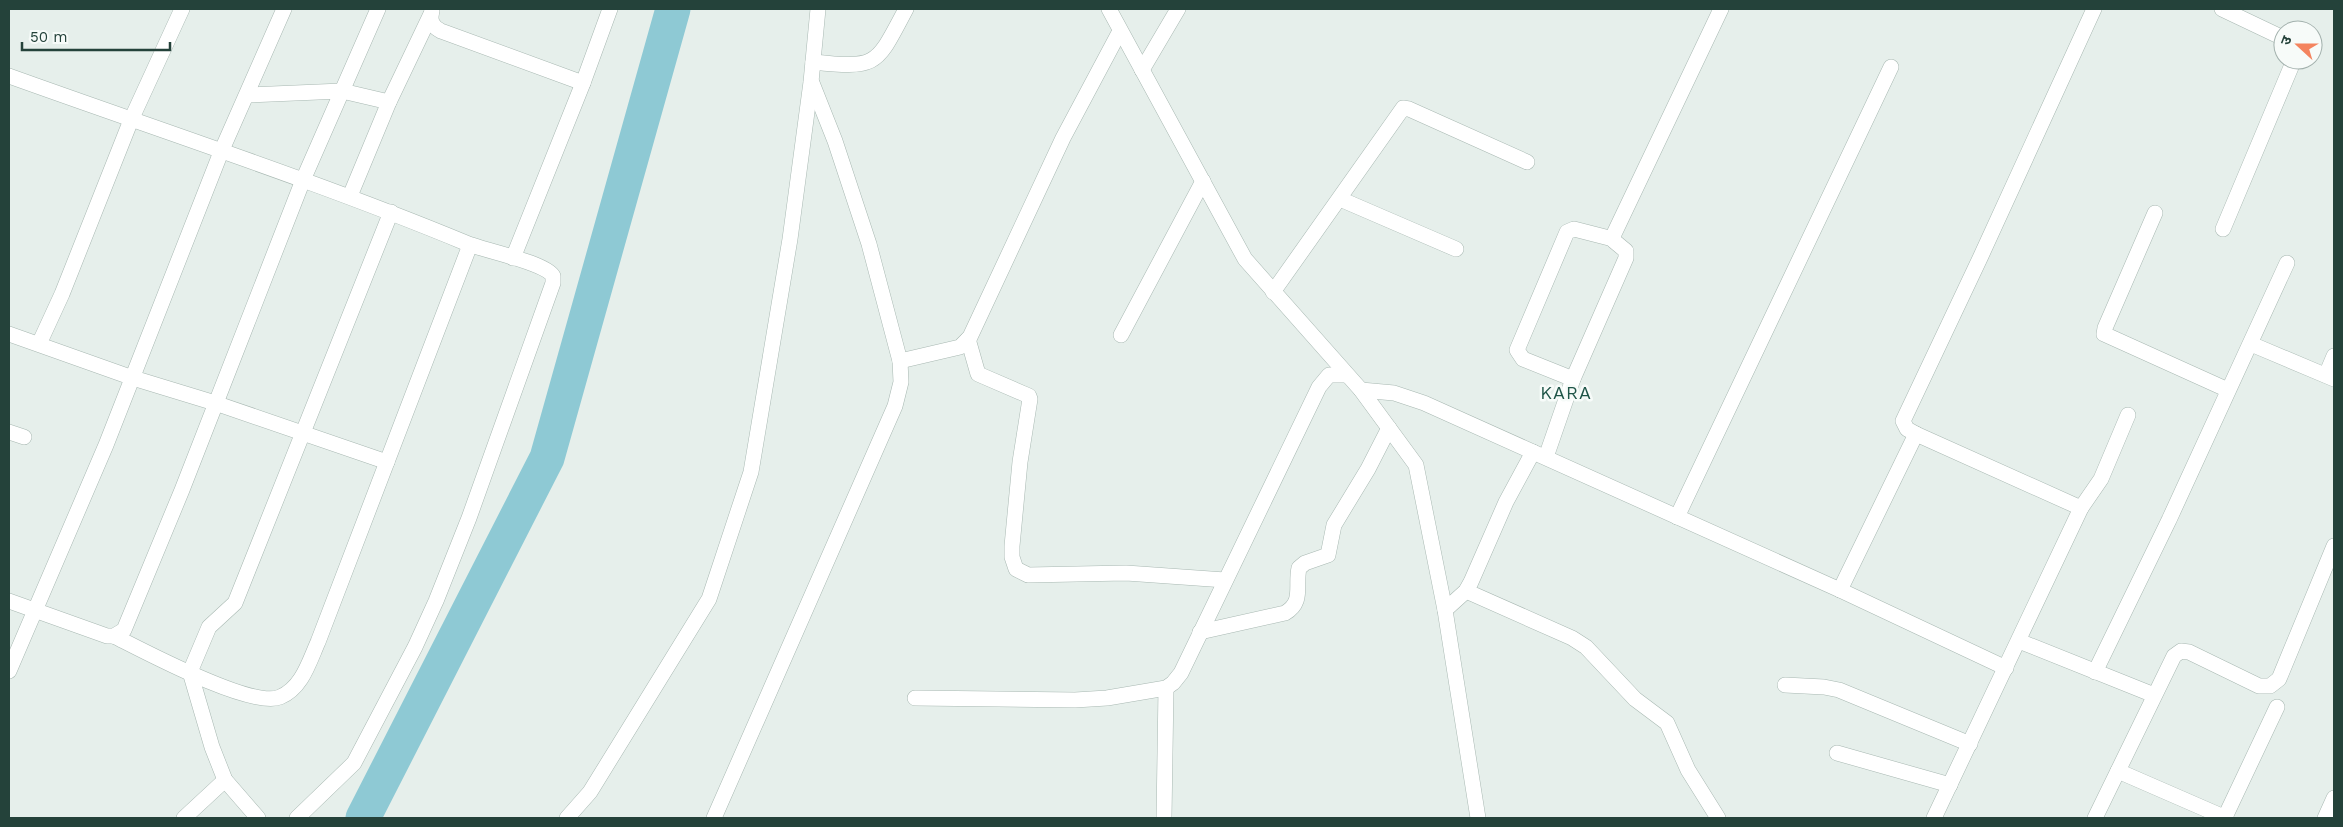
<svg xmlns="http://www.w3.org/2000/svg" width="2343" height="827" font-family="'Work Sans','Noto Sans Devanagari',sans-serif">
<rect width="100%" height="100%" fill="#e6efeb"/>
<g fill="none" stroke-linecap="round" stroke-linejoin="round">
<polyline stroke="#8ec9d4" stroke-width="35" points="363,818 547,458 673,9"/>
<defs>
<g id="minor">
<polyline points="1109,9 1245,259 1361,390 1416,465 1445,610 1478,818"/>
<polyline points="2222,9 2283,38"/>
<path d="M432,11C429,21 433,27 441,31L583,83"/>
<path d="M813,62C879,69 876,65 906,9"/>
<polyline points="1142,70 1178,9"/>
<path d="M9,76C162,131 316,181 466,243C485,251 544,262 553,276V283L469,518L436,601L415,647L354,763L297,818"/>
<polyline points="247,95 342,91 389,102"/>
<polyline points="350,196 389,102 431,14"/>
<polyline points="1340,199 1456,249"/>
<polyline points="2155,213 2105,328 2104,334 2228,390"/>
<polyline points="2223,229 2294,60"/>
<polyline points="513,258 583,83 610,9"/>
<polyline points="1273,292 1403,108 1409,109 1527,162"/>
<polyline points="9,334 133,378 215,403 387,462"/>
<polyline points="1121,335 1203,181"/>
<polyline points="968,339 978,374 1029,396 1030,399 1020,462 1012,546 1012,557 1016,569 1028,575 1126,573 1225,580"/>
<polyline points="39,344 62,294 131,120 182,9"/>
<polyline points="2251,344 2334,379"/>
<polyline points="900,361 960,347 970,337 1063,138 1120,31"/>
<polyline points="2326,375 2334,356"/>
<polyline points="1573,379 1523,359 1517,350 1567,232 1574,229 1613,239"/>
<polyline points="1361,390 1394,393 1424,403 1840,590 2006,668"/>
<polyline points="9,432 24,437"/>
<polyline points="1546,457 1573,379 1626,258 1626,251 1614,241 1613,236 1721,9"/>
<polyline points="2081,508 2101,479 2128,415"/>
<polyline points="1677,517 1891,67"/>
<polyline points="1840,590 1916,434"/>
<polyline points="1466,591 1572,638 1586,647 1635,699 1667,723 1688,770 1718,818"/>
<polyline points="9,601 107,636 114,636 124,630 182,490 303,180 378,9"/>
<polyline points="1445,610 1466,591 1471,582 1506,502 1533,452"/>
<path d="M1200,632L1285,613C1304,602 1295,586 1299,568L1305,563L1328,555L1334,525L1368,469L1389,428"/>
<path d="M114,636C144,651 252,709 280,697C302,688 309,662 318,642L470,245"/>
<polyline points="2019,641 2154,695"/>
<polyline points="9,671 106,445 221,152 284,9"/>
<polyline points="2095,672 2169,520 2287,263"/>
<polyline points="1785,685 1824,687 1839,690 1970,744"/>
<polyline points="915,698 1075,700 1107,698 1166,688 1173,683 1181,673 1319,387 1329,375 1347,375"/>
<polyline points="1837,753 1950,785"/>
<polyline points="2118,771 2226,818"/>
<polyline points="2225,817 2277,707"/>
<polyline points="184,818 225,780"/>
<polyline points="258,818 225,780 212,747 190,672 209,627 235,603 391,212"/>
<polyline points="567,818 590,792 709,599 751,472 790,239 811,82 818,9"/>
<polyline points="714,818 895,406 901,382 900,361 869,244 835,141 812,83"/>
<polyline points="1164,818 1166,688"/>
<polyline points="1934,818 2081,508 1916,434 1907,429 1903,421 1981,256 2094,9"/>
<polyline points="2095,818 2174,656 2181,651 2189,652 2259,686 2270,686 2279,679 2334,546"/>
<polyline points="2325,818 2334,798"/>
</g>
</defs>
<use href="#minor" stroke="#a8b8b2" stroke-width="16"/>
<use href="#minor" stroke="#fff" stroke-width="15"/>
</g>
<g text-anchor="middle" stroke-width="5" stroke-linejoin="round" paint-order="stroke">
<g font-size="18" letter-spacing="1" fill="#1f5548" stroke="#f7fbf9">
<text x="1566" y="399">KARA</text>
</g>
</g>
<rect width="2343" height="827" fill="none" stroke="#24423a" stroke-width="20"/>
<g transform="translate(2298 45) rotate(291)"><circle r="24" fill="#f7fbf9" stroke="#a3b1ad"/>
<path d="M0-4L9 19L0 12L-9 19Z" fill="#f4845f"/>
<text y="-8" font-size="14" font-weight="bold" text-anchor="middle" fill="#24423a">उ</text>
</g>
<path d="M22 42v8h148v-8" fill="none" stroke="#24423a" stroke-width="2.5"/>
<text x="30" y="42" font-size="15" fill="#24423a" stroke="#f7fbf9" stroke-width="4" paint-order="stroke">50 m</text>
</svg>
